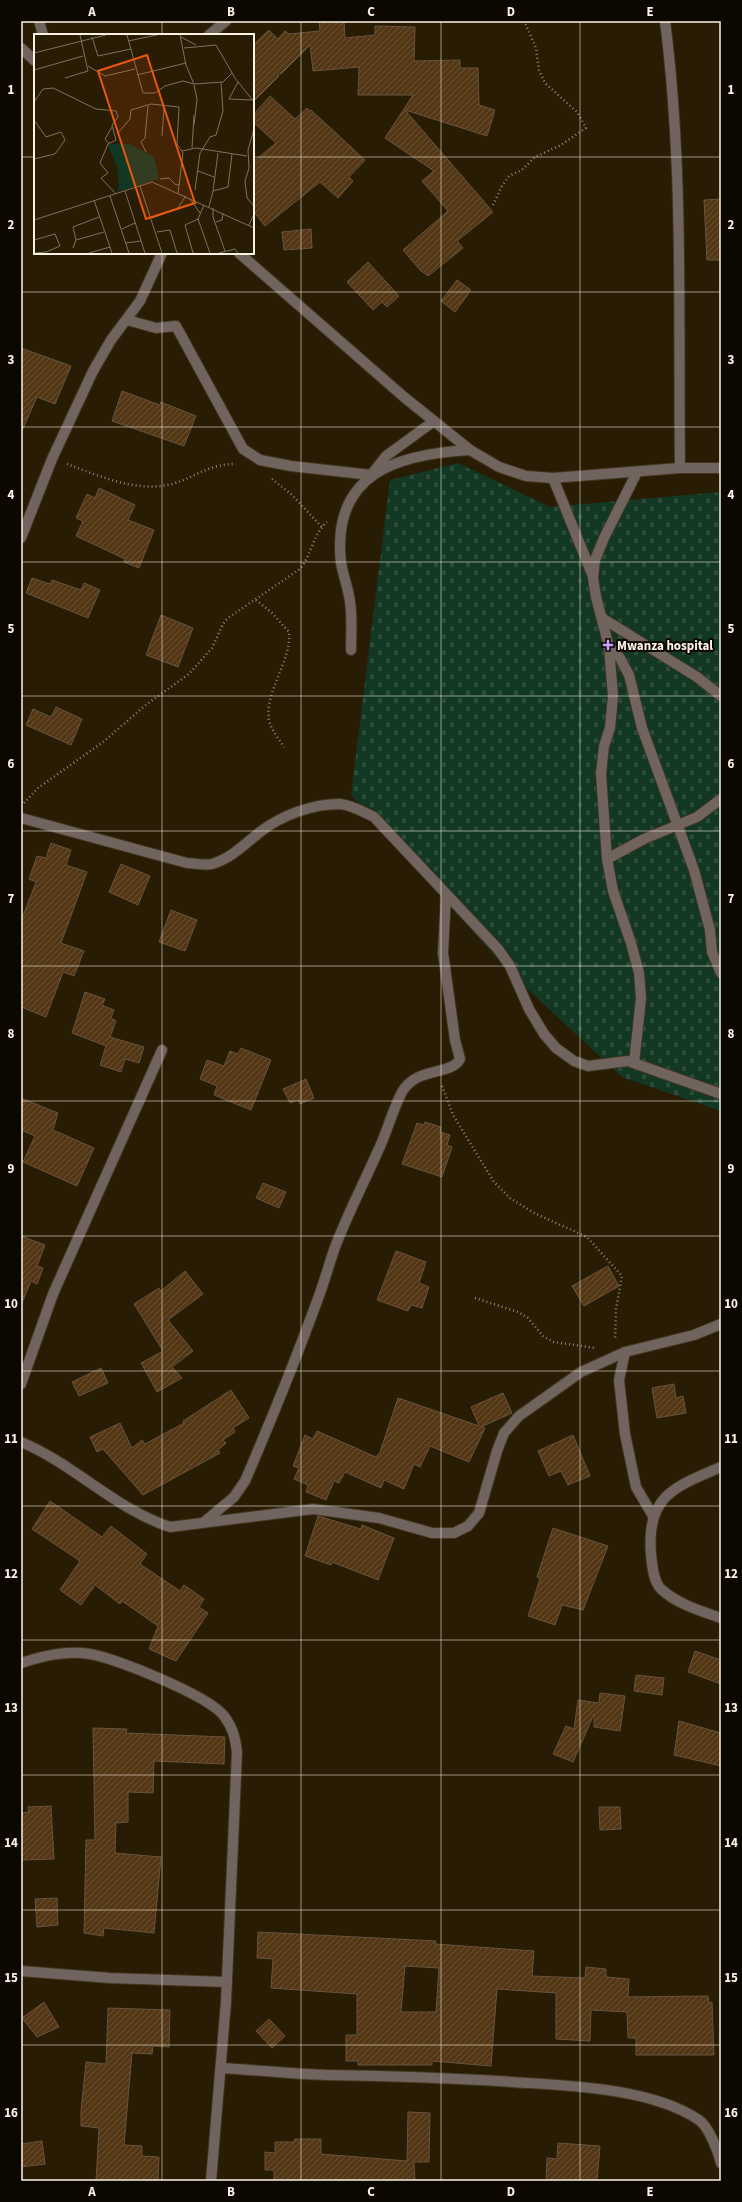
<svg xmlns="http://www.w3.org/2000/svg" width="742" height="2202" font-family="'Source Sans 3',sans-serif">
<defs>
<pattern id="cemetery-stones" width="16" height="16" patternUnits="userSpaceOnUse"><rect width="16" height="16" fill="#123824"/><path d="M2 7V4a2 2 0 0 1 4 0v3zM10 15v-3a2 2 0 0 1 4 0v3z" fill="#2a4c39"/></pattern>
<pattern id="building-hatch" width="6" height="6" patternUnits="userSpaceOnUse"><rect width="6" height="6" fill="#533614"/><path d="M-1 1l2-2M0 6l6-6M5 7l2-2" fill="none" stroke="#6d5436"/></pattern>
</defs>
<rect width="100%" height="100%" fill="#291c04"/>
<polygon fill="url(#cemetery-stones)" points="458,463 550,507 721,492 721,1111 622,1077 508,971 351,795 390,480"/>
<g fill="url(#building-hatch)" stroke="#68533e" fill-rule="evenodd">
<polygon points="319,21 344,21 345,38 375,35 375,26 415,27 414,61 460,60 460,68 478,68 479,105 495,110 487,136 405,110 493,212 457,241 463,248 428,276 420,270 403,250 448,211 422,181 434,171 385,138 413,95 358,95 359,67 313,71 310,45 281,74 277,74 279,76 253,102 253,45 269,30 278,39 285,31 289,34 320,31"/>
<polygon points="270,96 295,119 307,108 310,111 311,110 365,160 349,177 353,181 338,198 320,182 265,226 253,211 253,162 276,143 253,122 253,115"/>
<polygon points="721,199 721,260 707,260 704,200"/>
<polygon points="311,229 312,248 284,250 282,232"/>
<polygon points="368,262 399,296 387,307 382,302 373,310 347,282"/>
<polygon points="457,280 471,290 455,312 441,301"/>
<polygon points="21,348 71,366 55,404 37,397 21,433"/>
<polygon points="122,391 160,405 161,402 196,416 184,446 112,421"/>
<polygon points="99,488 135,505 128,520 154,530 139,568 124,562 125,559 76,536 83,521 76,518 87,494 95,498"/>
<polygon points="32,578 50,584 52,580 81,590 84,583 100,590 88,618 26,593"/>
<polygon points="161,615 193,628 178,667 146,655"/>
<polygon points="56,707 82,719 71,745 26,725 33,709 51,717"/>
<polygon points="51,843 71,850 66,865 87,872 61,943 84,951 74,976 63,972 46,1017 21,1007 21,921 36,882 29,879 37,856 46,858"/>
<polygon points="121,864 150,876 138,905 109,892"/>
<polygon points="171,910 197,920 185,951 159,942"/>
<polygon points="85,992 105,999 102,1005 114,1010 111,1018 116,1021 110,1037 144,1047 139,1063 125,1059 121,1072 100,1065 106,1046 72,1033"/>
<polygon points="241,1048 271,1060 251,1110 214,1095 217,1086 200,1079 207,1060 224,1066 230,1051 238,1054"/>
<polygon points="306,1079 314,1098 300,1104 298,1100 290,1103 283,1089"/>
<polygon points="21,1098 58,1113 53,1130 94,1148 77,1186 23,1162 35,1136 21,1130"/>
<polygon points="425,1122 441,1127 440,1132 450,1135 447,1145 452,1147 442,1177 402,1164 417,1123 424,1125"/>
<polygon points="263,1183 286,1192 279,1208 256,1198"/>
<polygon points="21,1236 45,1245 37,1266 43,1268 37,1284 31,1281 22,1303"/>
<polygon points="396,1251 426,1262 419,1283 429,1287 422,1308 411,1305 408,1311 377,1300"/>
<polygon points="608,1266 619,1286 584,1306 572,1286"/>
<polygon points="185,1271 203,1294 168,1320 193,1351 172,1367 182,1378 157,1392 141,1363 163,1351 134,1304 159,1288 161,1291"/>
<polygon points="101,1368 108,1383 79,1396 72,1382"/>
<polygon points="674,1384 676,1398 683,1396 686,1413 657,1418 652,1388"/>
<polygon points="231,1390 249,1418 233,1428 235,1432 223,1440 226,1443 218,1450 220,1453 143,1495 103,1449 97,1452 90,1437 120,1423 132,1448 142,1440 145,1444 184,1423 183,1421"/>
<polygon points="503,1393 512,1413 481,1427 485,1428 469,1462 430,1446 420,1467 414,1464 404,1489 384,1480 381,1488 345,1472 339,1483 334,1481 326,1500 306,1492 308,1485 294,1479 299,1468 293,1466 305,1435 313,1439 317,1431 376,1457 380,1452 398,1398 479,1426 471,1407"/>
<polygon points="573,1435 590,1476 568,1485 561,1471 549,1476 538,1451"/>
<polygon points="50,1501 102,1537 111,1526 147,1554 140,1564 180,1591 184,1585 204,1599 199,1607 208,1613 176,1661 149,1649 158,1626 122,1601 120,1604 95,1585 81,1605 60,1590 80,1561 32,1529"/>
<polygon points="318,1516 361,1529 362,1525 394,1538 378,1580 332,1562 331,1565 305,1556"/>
<polygon points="553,1528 608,1546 583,1610 562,1605 555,1625 528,1616 540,1579 537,1577"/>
<polygon points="695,1651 721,1660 721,1684 688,1672"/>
<polygon points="636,1675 664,1678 662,1695 634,1691"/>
<polygon points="600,1693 625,1696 620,1731 594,1727 594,1714 573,1762 553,1754 566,1726 574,1729 578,1700 599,1703"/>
<polygon points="679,1721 721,1733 721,1766 674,1755"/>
<polygon points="93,1728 127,1729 126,1733 225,1737 224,1764 154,1761 153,1793 128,1792 128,1822 116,1823 115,1853 161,1857 154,1933 104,1928 103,1936 84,1933 86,1840 95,1840"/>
<polygon points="51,1806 54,1859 21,1860 21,1813 29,1812 28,1807"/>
<polygon points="599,1807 620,1807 621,1829 600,1830"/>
<polygon points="57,1898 58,1925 37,1927 35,1899"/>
<path d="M258,1932L436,1941L435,1944L534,1951L532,1976L585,1978L586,1967L606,1969V1977L629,1979L628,1997L708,1996L709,2003L712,2002L714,2055H636V2038H628L627,2012L591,2010L590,2041L556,2039V1993L497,1989L491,2066L432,2061V2065H358V2061H346V2035H357V1994L271,1988L273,1959L257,1958ZM405,1966L439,1968L436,2012H401Z"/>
<polygon points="44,2002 59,2027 37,2037 22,2018"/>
<polygon points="108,2008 170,2010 169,2047 153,2046 152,2054 132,2053 124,2145 142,2146 142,2156 159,2157 158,2181 96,2181 99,2128 81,2126 81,2111 86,2062 106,2064"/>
<polygon points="269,2019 285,2036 272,2048 256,2031"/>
<polygon points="408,2112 430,2113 429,2162 414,2162 415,2181 274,2181 274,2170 265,2170 265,2152 275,2153 275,2142 294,2142 295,2139 321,2139 321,2154 407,2161"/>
<polygon points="42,2141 45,2164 21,2167 21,2144"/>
<polygon points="558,2143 600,2146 597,2181 546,2181 547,2158 557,2159"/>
</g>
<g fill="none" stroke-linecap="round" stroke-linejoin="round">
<defs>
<g id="service">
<polyline points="372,474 386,456 434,421"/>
<polyline points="553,478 592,574"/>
<polyline points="602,618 697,677 721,696"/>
<polyline points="609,647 620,658 629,675 642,728 694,870 710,930 712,952 721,973"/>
<path d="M351,650C351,632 353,614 349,596C347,585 343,574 341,563C331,474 396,454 470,450"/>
<path d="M21,818L187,863C195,863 205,866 212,864C230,859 245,844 260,832C282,815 312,804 340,804C352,805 363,812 374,817L498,949L510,966L529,1009L544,1034L556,1048L574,1061L588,1066L628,1061L721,1094"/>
<polyline points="607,859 644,839 697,817 721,799"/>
<polyline points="634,1063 641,998 639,973 631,943 613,891 607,859 601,774 604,746 610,728 613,696 609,647 596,597 593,578 595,560 604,538 637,472"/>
</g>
<g id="minor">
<polyline points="39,21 43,35"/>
<path d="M665,21C684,169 678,319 680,468"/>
<polyline points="209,35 226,21"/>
<polyline points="21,48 35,61"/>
<polyline points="239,253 404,397 470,450 499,467 526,476 553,478 680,468 721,468"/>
<polyline points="127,320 156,328 176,326 243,449 260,460 291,466 371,475"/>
<polyline points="21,538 52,459 93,371 111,340 140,301 162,253"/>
<polyline points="625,1352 619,1380 625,1434 636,1487 653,1516"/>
<polyline points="21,1384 53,1294 162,1050"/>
<path d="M21,1442C74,1464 115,1509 170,1527L313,1509L379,1518L432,1533H454L468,1526L479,1513L497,1451L504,1433L519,1416L581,1372L625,1352L694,1335L721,1324"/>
<path d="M721,1467C674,1487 646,1496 651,1554C652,1564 653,1581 661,1589C677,1604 701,1611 721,1618"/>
<path d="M204,1522L234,1497L245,1481C270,1423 294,1364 316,1304C323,1286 328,1268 334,1250C346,1217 363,1185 377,1153C387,1133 392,1111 402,1092C417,1066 451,1076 460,1059L455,1040L443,953L446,894"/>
<path d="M21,1663C43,1656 66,1650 90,1654C116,1658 209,1696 224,1716C233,1728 235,1737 237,1752L226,2002L211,2181"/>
<polyline points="21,1971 110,1978 227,1982"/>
<path d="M222,2068C257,2070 292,2074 327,2075C394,2076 460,2078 527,2083C579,2086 655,2090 699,2120C709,2127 718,2151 721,2163"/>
</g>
</defs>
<use href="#service" stroke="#42361f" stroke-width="12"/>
<use href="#minor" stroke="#42361f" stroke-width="12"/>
<g stroke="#8f8471" stroke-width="2.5" stroke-dasharray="1 3" stroke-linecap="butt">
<polyline points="493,205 502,186 509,176 522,170 535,157 561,145 586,128 577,112 545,83 539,70 536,48 524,21"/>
<path d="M67,464C99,476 137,493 172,484C196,477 208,464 236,464"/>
<polyline points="272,479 291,494 322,527"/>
<path d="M256,600L272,613L289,632C292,660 264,693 269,720C271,730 279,739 284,747"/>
<path d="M24,803L38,788L103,742L147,704L189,674L212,648L223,624L228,618L300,569C312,554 313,534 327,522"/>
<polyline points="442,1086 453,1115 494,1182 510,1198 534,1213 587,1237 622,1276 616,1309 615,1340"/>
<polyline points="475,1298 518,1312 528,1318 544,1337 554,1342 595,1348"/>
</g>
<use href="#service" stroke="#71645e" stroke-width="10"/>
<use href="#minor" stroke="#71645e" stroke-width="10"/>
</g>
<path fill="none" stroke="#fcf3e5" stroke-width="1" stroke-opacity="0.55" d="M162,21V35M301,21V2181M441,21V2181M580,21V2181M21,157H35M253,157H721M162,253V2181M21,292H721M21,427H721M21,562H721M21,696H721M21,831H721M21,966H721M21,1101H721M21,1236H721M21,1371H721M21,1506H721M21,1640H721M21,1775H721M21,1910H721M21,2045H721"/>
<path fill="#cf9dff" stroke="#0d0702" stroke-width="1.5" d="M606 639h4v4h4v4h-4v4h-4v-4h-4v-4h4z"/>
<g text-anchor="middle" stroke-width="4" stroke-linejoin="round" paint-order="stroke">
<g font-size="13" font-weight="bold" fill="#fcf3e5" stroke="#0d0702" text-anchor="start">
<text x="617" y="650">Mwanza hospital</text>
</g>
</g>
<g transform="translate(34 34)">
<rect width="220" height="220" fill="#291c04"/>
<path d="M76,110H96L120,123L125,145L83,158L85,153L83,132L74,112Z" fill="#123824"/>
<path fill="none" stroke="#7d725e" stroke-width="1" d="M93,1L109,59H121L131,52L149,47L160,50M146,1L152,31L160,50L189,48L198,39M58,3L64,22L97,15M147,3L162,11M94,7L123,1M150,14L182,11L201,44L220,68M0,19L72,1M54,32L71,42L101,35M0,36L49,22M103,41L152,29M31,44L54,37L46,1M204,48L195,65L218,66M0,68L9,55L19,54L62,75L82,77L84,83L78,91L82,106L74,110L66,129L74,139L67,144L82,160M0,86L12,103L27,98L31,106L21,120L0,125M160,91L163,65L160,51M220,95L214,116L215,134L211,147L213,164L220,172M83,100L96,85L97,76L117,70L145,73L143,110L149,119L144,159M128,102L130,73M75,110L71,105L78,93M158,114L160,81M148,117L162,114L213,122M112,118L107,108L111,104L114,72M164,137L180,143M126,145L135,144L142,151L146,150M106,152L128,219M161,156L166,119L176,103L182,101L189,77L187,48M91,157L111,219M179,157L184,119M76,162L95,219M156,165L166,179M60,166L78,219M170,171L164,185L176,219M175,173L179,157L194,153L198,120M179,174V183L191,217M118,184L143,175L152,162M0,186L118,148L220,194M182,188L188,186L189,179M215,191L220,180M88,195L101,189M123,198L136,196L143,219M0,206L21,200L26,212L12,218L1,219M42,206L70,198M92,209L107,207M39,214L42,206L39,193L65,183M55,219L76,213M159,219L151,191L164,185M185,219L201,215L204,219"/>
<path fill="#e8590c" fill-opacity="0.15" stroke="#e8590c" stroke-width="2" d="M113,21L161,169L112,185L64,37Z"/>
<rect width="220" height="220" fill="none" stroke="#fcf3e5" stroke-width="2"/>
</g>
<rect width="742" height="2202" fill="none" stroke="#0d0702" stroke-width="44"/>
<rect x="22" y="22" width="698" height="2158" fill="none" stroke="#fcf3e5" stroke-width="1.5"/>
<g font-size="13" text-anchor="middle" font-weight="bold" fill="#fcf3e5">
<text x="92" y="16">A</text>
<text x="231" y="16">B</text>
<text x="371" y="16">C</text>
<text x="511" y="16">D</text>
<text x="650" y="16">E</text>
<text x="11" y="94">1</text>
<text x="731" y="94">1</text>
<text x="11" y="229">2</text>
<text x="731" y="229">2</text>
<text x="11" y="364">3</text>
<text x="731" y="364">3</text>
<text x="11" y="499">4</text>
<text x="731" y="499">4</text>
<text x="11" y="633">5</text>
<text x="731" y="633">5</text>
<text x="11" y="768">6</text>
<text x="731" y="768">6</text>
<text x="11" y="903">7</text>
<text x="731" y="903">7</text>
<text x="11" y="1038">8</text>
<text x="731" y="1038">8</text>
<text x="11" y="1173">9</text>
<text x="731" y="1173">9</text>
<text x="11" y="1308">10</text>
<text x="731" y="1308">10</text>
<text x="11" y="1443">11</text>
<text x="731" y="1443">11</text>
<text x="11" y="1578">12</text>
<text x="731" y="1578">12</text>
<text x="11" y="1712">13</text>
<text x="731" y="1712">13</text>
<text x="11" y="1847">14</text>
<text x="731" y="1847">14</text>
<text x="11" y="1982">15</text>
<text x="731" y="1982">15</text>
<text x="11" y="2117">16</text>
<text x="731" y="2117">16</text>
<text x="92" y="2196">A</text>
<text x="231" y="2196">B</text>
<text x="371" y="2196">C</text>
<text x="511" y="2196">D</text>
<text x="650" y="2196">E</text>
</g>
</svg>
